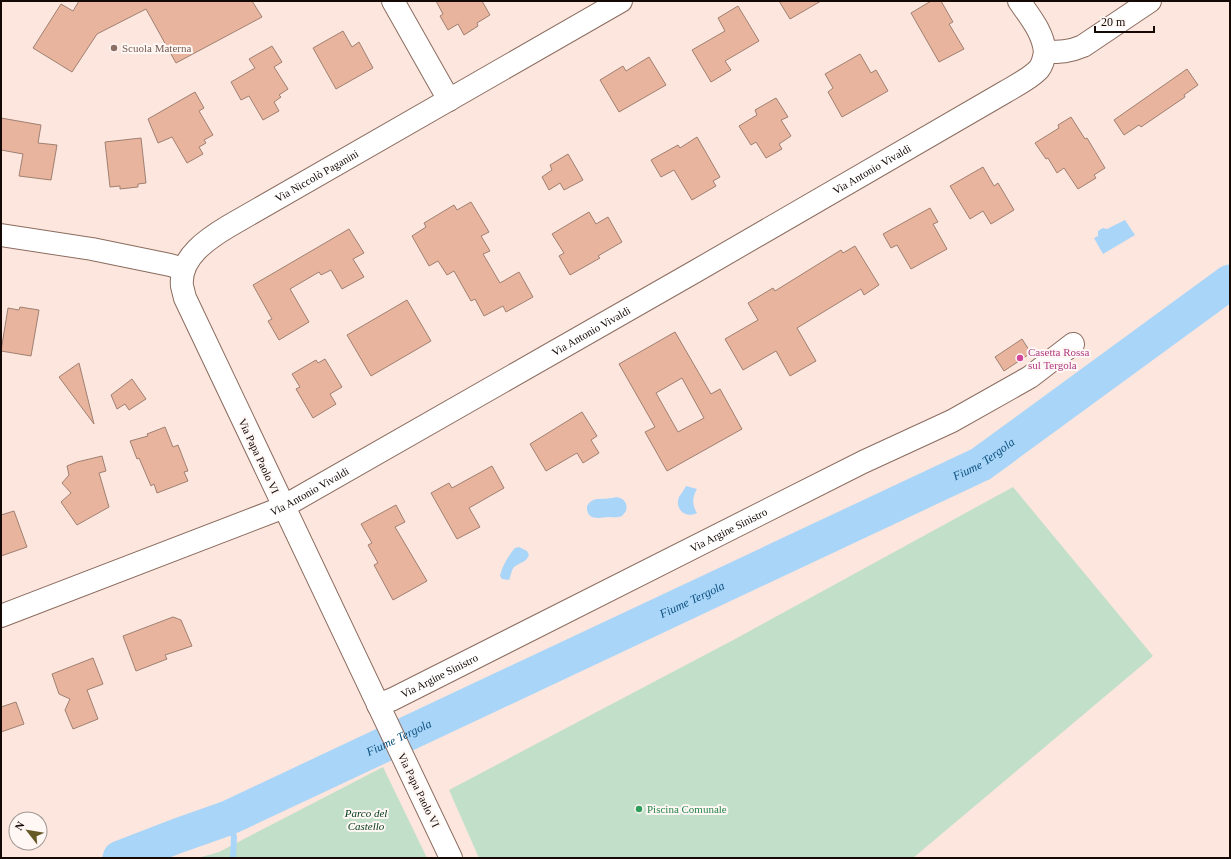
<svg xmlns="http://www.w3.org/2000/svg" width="1231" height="859" font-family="Georgia,serif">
<rect width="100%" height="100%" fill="#fce6dd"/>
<g fill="#c2dfc9">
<polygon points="1013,487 1153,656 913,858 479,858 449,790 737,638"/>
<polygon points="383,767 427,858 198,858 219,852"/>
</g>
<g fill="#a9d5f9">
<polygon points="1125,220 1135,235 1103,254 1094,238 1098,236 1098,231 1103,228 1107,229"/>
<path d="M686,486L697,489C692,497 692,505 697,513C686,519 674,509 679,497C681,494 684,490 686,486Z"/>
<path d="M616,497C624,498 628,503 626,511L622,516C617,518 613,517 609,517C599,518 586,521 587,506C593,495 605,501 616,497Z"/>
<path d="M519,547L527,551L529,555C526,563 520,562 514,567C511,571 511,576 509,580L502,579L500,576C502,566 509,555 515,548Z"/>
</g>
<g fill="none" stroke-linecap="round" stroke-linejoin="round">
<polyline stroke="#a9d5f9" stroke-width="6" points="228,818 234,837 233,858"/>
<path stroke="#a9d5f9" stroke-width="35" id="s1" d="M120,858L177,836L228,818L981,464L1230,282"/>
</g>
<g fill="#e8b49d" stroke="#a08072" fill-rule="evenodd">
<polygon points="79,1 252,1 262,17 176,63 146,9 97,34 72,72 33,48 61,4 73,11"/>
<polygon points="436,1 482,1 490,15 477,23 478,26 464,35 458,24 448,30 440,16 443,14"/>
<polygon points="779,1 821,1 790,19"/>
<polygon points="931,1 941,1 953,22 949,24 964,49 939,62 911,13"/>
<polygon points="738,6 759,41 725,61 731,70 711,82 692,50 725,31 718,18"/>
<polygon points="343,31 352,47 359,42 373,68 336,89 313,48"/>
<polygon points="272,46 282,62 274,67 288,89 279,95 281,97 274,102 279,111 263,120 249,96 241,100 231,82 255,68 249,59"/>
<polygon points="860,54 871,73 876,70 888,91 842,117 828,92 833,88 825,74"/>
<polygon points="649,57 666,85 619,112 600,80 623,66 626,71"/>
<polygon points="1187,69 1198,85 1184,95 1185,97 1141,127 1139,125 1124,135 1114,120"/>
<polygon points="195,92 204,108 199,111 213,135 204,140 206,143 199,147 203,154 187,163 172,137 158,143 148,119"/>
<polygon points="776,98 788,117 781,120 791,136 779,144 782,149 766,158 756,142 751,145 739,126 757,115 755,110"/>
<polygon points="1071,117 1085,139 1087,138 1105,168 1094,175 1096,178 1078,189 1064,168 1057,173 1048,158 1046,159 1035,143 1059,128 1058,125"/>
<polygon points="1,118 41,125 38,143 57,145 51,180 19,176 23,154 1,150"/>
<polygon points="697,137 720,177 713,181 716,186 692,200 674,170 661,177 651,160 678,145 680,148"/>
<polygon points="141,138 146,183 138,184 138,187 120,189 120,186 110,187 105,142"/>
<polygon points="568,154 583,180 564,190 560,183 549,190 542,177 552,170 550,165"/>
<polygon points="983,167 994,186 998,183 1014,210 991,224 983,211 970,219 950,186"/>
<polygon points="471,202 489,232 481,236 490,251 483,254 500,283 519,272 533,297 506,312 503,306 484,316 475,299 471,301 454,271 447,275 438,261 429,266 412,236 426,227 424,223 454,205 457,210"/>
<polygon points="930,208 938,222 933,224 947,249 911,269 897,245 891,248 883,234"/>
<polygon points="589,212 596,224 608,217 622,242 598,256 600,258 570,275 559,256 564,253 552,234"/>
<polygon points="349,229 364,253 353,259 364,277 342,289 331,270 321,275 319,272 290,289 309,322 279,340 268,321 272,319 253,285"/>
<polygon points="855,246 879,285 864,295 861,289 797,328 816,361 790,376 776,351 743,370 725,339 758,320 748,303 773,288 775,291 841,250 843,253"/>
<polygon points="407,300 431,341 371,376 347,335"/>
<polygon points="20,307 39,310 31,356 1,351 8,308 19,310"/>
<path d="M675,332L711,394L720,389L742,429L667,471L645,432L655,427L619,364ZM682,378L704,418L678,432L656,393Z"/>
<polygon points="1022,339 1031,353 1004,371 995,357"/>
<polygon points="325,359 342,387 330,394 336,404 313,418 296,389 300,387 292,374 316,360 318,363"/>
<polygon points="79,363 94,424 59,377"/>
<polygon points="132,379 146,399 129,410 125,404 117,409 111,395"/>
<polygon points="582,412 597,436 591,440 599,453 583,463 577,453 546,471 530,444"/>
<polygon points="165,427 173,447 178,445 188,471 184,472 188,481 157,493 154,484 151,486 139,458 137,459 130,441 148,436 147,434"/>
<polygon points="102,456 106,471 99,473 109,507 77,525 61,502 71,493 62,483 69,475 67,466 77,462"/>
<polygon points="492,466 504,488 469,508 480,527 457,539 431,493 449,483 452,488"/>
<polygon points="396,505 405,522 395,527 427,581 393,600 374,565 378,563 368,545 372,543 361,524"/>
<polygon points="14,511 27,547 1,556 1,515"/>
<polygon points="173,617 181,620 192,646 165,655 167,659 136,671 123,636"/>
<polygon points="93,658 103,684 87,690 98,719 73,729 65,710 70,699 59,694 52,674"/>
<polygon points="16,702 24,724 1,732 1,707"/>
</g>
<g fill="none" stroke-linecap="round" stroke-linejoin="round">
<defs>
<g id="minor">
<polyline points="393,1 449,100"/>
<path d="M1019,1C1030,17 1043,32 1045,52"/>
<polyline points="1,235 92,249 170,265 184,269"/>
<path id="s2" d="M1,616L274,511L295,500L696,271L1005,92C1015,86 1031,78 1039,69C1043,64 1044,58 1045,52C1060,52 1069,52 1083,46L1150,1"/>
<path id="s3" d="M378,705L393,699L863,462L952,421L1030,377L1073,344"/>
<path id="s4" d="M451,858L185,298C184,294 183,290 182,286C179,257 209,238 229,226L621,1"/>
</g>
</defs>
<use href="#minor" stroke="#8b6c5f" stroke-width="24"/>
<use href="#minor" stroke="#fff" stroke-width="22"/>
</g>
<circle fill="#8d6e63" stroke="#fef7f4" stroke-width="1.5" cx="114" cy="48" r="4"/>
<circle fill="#d1479c" stroke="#fef7f4" stroke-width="1.5" cx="1020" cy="358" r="4"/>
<circle fill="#2e9e5b" stroke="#fef7f4" stroke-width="1.5" cx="639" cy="809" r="4"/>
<g text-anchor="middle" stroke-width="4" stroke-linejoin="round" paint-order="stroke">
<g font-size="11" fill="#785e54" stroke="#fef7f4" text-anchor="start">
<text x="122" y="52">Scuola Materna</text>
</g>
<g font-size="11" fill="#140905" stroke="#fef7f4">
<text dy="4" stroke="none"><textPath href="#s2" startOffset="981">Via Antonio Vivaldi</textPath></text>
<text dy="4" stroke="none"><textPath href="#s4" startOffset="814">Via Niccolò Paganini</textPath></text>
<text dy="4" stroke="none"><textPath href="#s2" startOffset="657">Via Antonio Vivaldi</textPath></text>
<text transform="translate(259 456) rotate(65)" y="4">Via Papa Paolo VI</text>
<text dy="4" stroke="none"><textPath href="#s2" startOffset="333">Via Antonio Vivaldi</textPath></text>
<text dy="4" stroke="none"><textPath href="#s3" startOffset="392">Via Argine Sinistro</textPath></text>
<text dy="4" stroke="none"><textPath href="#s3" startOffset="68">Via Argine Sinistro</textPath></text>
<text transform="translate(419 790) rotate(64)" y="4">Via Papa Paolo VI</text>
</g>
<g font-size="11" fill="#b23c85" stroke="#fef7f4" text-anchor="start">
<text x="1028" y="356">Casetta Rossa<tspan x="1028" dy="13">sul Tergola</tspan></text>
</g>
<g font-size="11" fill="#27864d" stroke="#fef7f4" text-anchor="start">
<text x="647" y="813">Piscina Comunale</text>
</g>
<g font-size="11" font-style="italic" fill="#003919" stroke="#fef7f4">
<text x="366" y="817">Parco del<tspan x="366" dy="13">Castello</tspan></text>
</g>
<g font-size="12" font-style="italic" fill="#0b517f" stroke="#fef7f4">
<text dy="4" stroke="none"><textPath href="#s1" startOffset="952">Fiume Tergola</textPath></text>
<text dy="4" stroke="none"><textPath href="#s1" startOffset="628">Fiume Tergola</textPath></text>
<text dy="4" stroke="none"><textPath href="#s1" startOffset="304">Fiume Tergola</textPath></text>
</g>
</g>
<rect width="1231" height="859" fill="none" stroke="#140905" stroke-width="4"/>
<g transform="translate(28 831) rotate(301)"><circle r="19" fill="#fef7f4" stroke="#a09894"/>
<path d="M0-3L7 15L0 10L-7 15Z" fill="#655926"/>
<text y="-6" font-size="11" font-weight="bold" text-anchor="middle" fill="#140905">N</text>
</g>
<path d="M1095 26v6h59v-6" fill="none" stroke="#140905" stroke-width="2"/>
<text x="1101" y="26" font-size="12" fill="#140905" stroke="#fef7f4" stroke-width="3" paint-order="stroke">20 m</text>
</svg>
